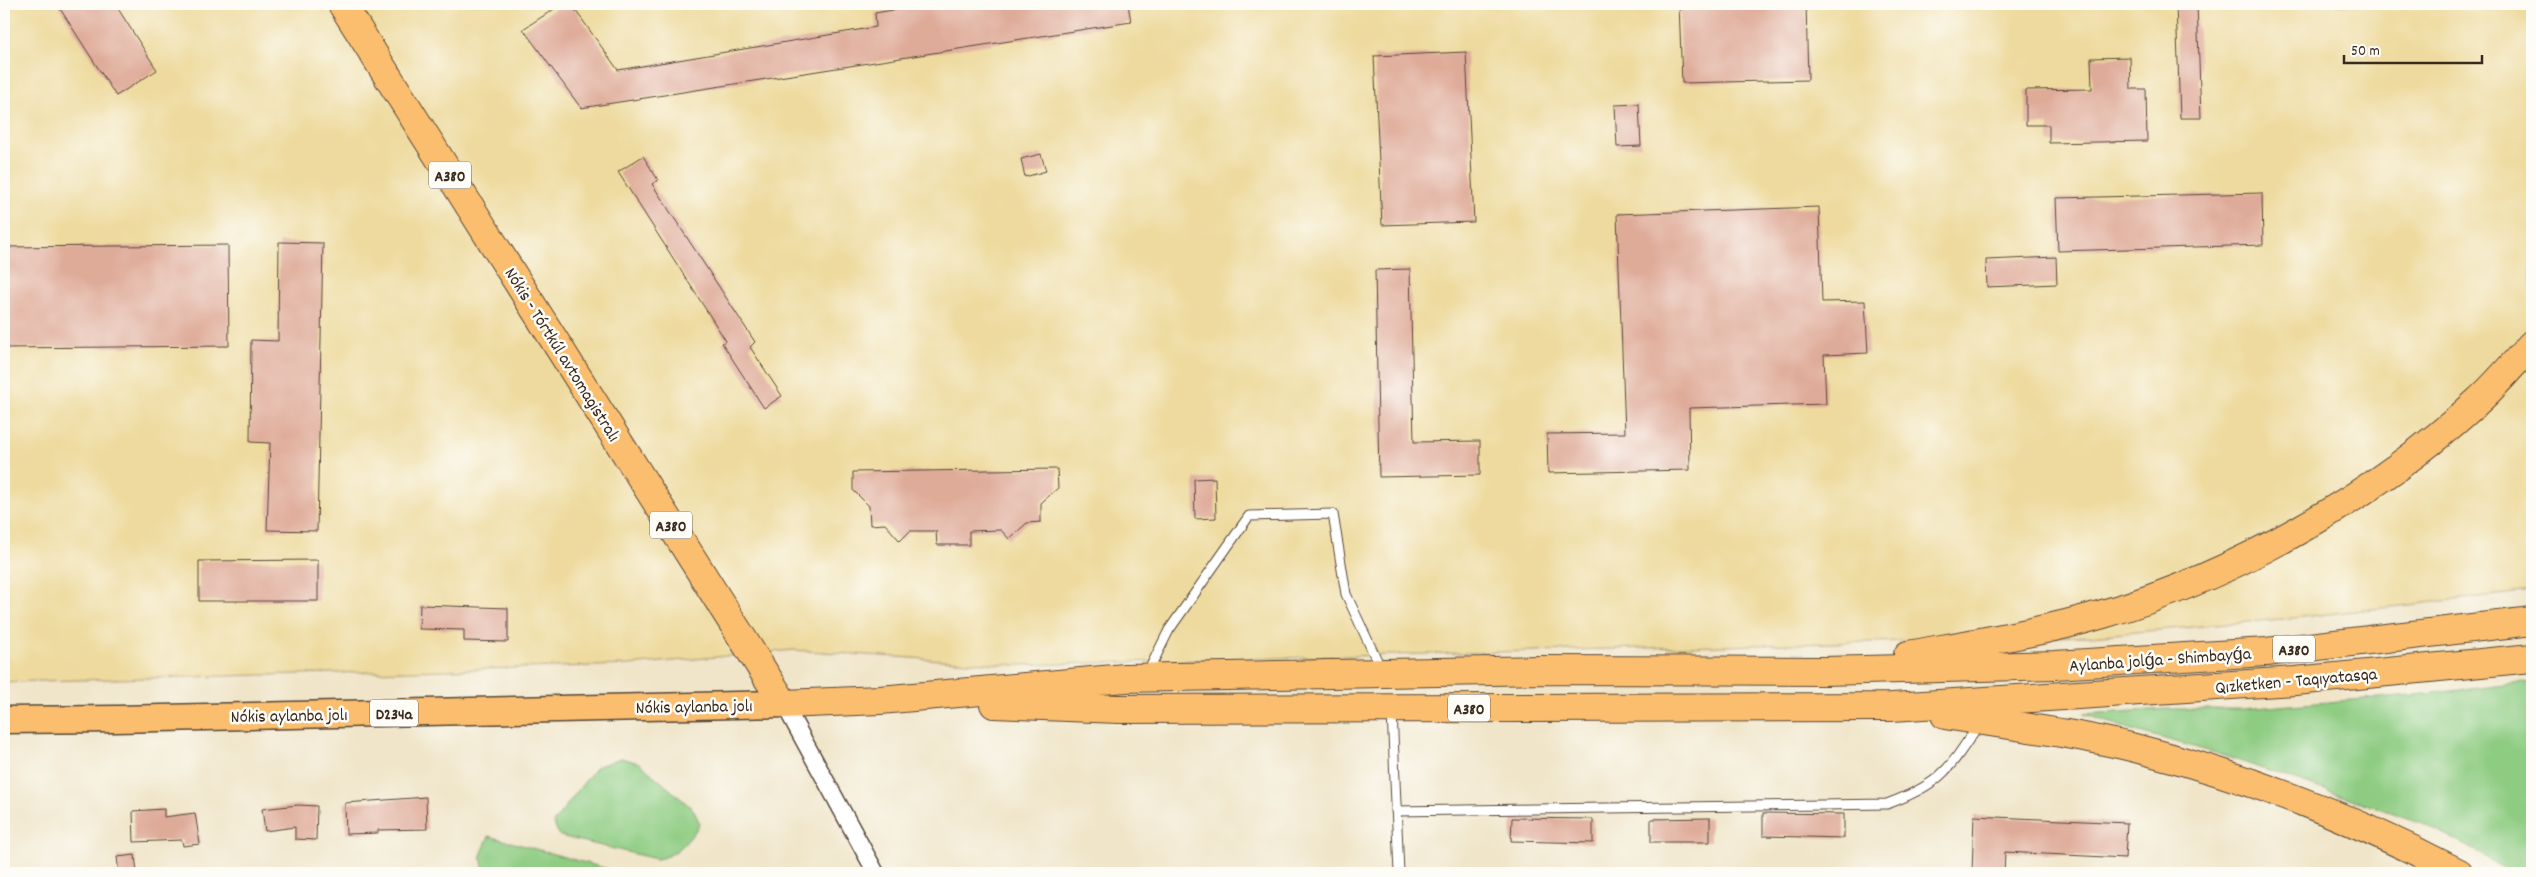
<svg xmlns="http://www.w3.org/2000/svg" width="2536" height="877" font-family="Dekko,sans-serif">
<rect width="100%" height="100%" fill="#fdfcf7"/>
<filter id="ink" filterUnits="userSpaceOnUse"><feTurbulence type="fractalNoise" baseFrequency=".02" numOctaves="2"/><feDisplacementMap in="SourceGraphic" scale="10" xChannelSelector="R" yChannelSelector="G"/><feConvolveMatrix kernelMatrix="1 2 1 2 8 2 1 2 1" color-interpolation-filters="sRGB"/></filter>
<filter id="wash" filterUnits="userSpaceOnUse"><feTurbulence type="fractalNoise" baseFrequency=".0096" numOctaves="4" result="noise"/><feDisplacementMap in="SourceGraphic" scale="20" xChannelSelector="R" yChannelSelector="G"/><feGaussianBlur stdDeviation="1.12" result="paint"/><feColorMatrix in="noise" values="0 0 0 0 0 0 0 0 0 0 0 0 0 0 0 0 0 1.4 0 .05"/><feComposite in="paint" operator="in"/></filter>
<g filter="url(#wash)">
<rect width="100%" height="100%" fill="#f0e5c9"/>
<g fill="#8ecc82" stroke="#647b50">
<polygon points="2532,682 2532,873 2509,873 2477,851 2419,822 2219,754 2129,729 2084,714 2167,709 2243,709 2425,694"/>
<path d="M621,758L639,763L693,809L700,824C689,840 676,857 656,859L560,836L553,823L596,767Z"/>
<polygon points="489,836 622,873 484,873 481,855"/>
</g>
<polygon fill="#eeda9e" stroke="#94825e" points="4,4 2532,4 2532,591 2293,618 2091,636 1016,665 793,650 629,665 4,682"/>
<g id="blocks">
<g fill="#dfab99">
<polygon points="57,4 115,4 157,70 116,96"/>
<polygon points="562,4 571,4 618,70 876,27 875,13 929,4 1128,4 1131,22 581,108 523,29"/>
<polygon points="1679,4 1806,4 1808,80 1682,83"/>
<polygon points="2176,4 2197,4 2201,118 2180,118"/>
<polygon points="1466,52 1474,222 1382,225 1374,56"/>
<polygon points="2130,57 2131,89 2146,89 2147,141 2049,143 2049,125 2026,125 2026,90 2092,89 2091,58"/>
<polygon points="1639,104 1641,146 1617,147 1615,105"/>
<polygon points="1041,154 1046,171 1025,177 1021,159"/>
<polygon points="643,156 658,180 652,184 755,342 750,347 782,396 764,408 722,343 726,341 618,172"/>
<polygon points="2262,193 2263,245 2058,251 2056,198"/>
<polygon points="1819,207 1822,302 1865,301 1868,353 1824,355 1826,404 1689,408 1690,470 1548,473 1547,434 1625,433 1617,214"/>
<polygon points="279,242 323,243 317,531 267,530 270,443 250,442 251,340 278,341"/>
<polygon points="228,245 229,346 4,348 4,247"/>
<polygon points="2056,257 2057,284 1987,287 1986,260"/>
<polygon points="1410,269 1414,442 1480,441 1480,475 1379,477 1375,270"/>
<polygon points="1057,469 1058,488 1041,503 1041,522 1027,523 1009,539 1001,530 969,531 969,545 937,545 936,531 910,531 900,541 885,524 870,525 869,506 853,490 853,472"/>
<polygon points="1215,478 1216,518 1195,519 1194,479"/>
<polygon points="318,560 318,601 199,601 199,561"/>
<polygon points="420,605 508,608 508,642 464,641 464,630 419,629"/>
<polygon points="426,797 427,829 378,830 378,833 346,834 345,803"/>
<polygon points="298,805 317,806 316,840 295,839 295,827 265,831 262,809"/>
<polygon points="164,809 164,817 195,813 200,844 183,846 182,840 134,842 133,811"/>
<polygon points="1763,813 1844,814 1844,838 1763,836"/>
<polygon points="1974,816 2127,823 2125,858 2005,852 2004,873 1972,872"/>
<polygon points="1512,818 1593,819 1593,843 1511,841"/>
<polygon points="1710,818 1710,842 1651,842 1651,819"/>
<polygon points="135,855 137,873 119,873 117,857"/>
</g>
</g>
</g>
<g filter="url(#ink)">
<use href="#blocks" fill-opacity="0" stroke="#564638" stroke-width="1"/>
<g fill="none" stroke-linecap="round" stroke-linejoin="round">
<defs>
<g id="service">
<polyline points="1147,674 1169,630 1249,516 1333,514 1346,594 1381,669"/>
<polyline points="1392,711 1399,873"/>
<path d="M1396,811L1887,804C1941,784 1948,771 1979,724"/>
</g>
<polyline id="minor" points="784,704 876,873"/>
<polyline id="primary" points="4,720 116,719 784,704"/>
<g id="trunk">
<polyline points="342,4 784,704 880,700 1125,678 1539,670 1824,671 2055,665 2266,652 2532,621"/>
<path d="M1908,655C1974,643 2039,633 2103,614C2233,577 2379,493 2478,401C2497,384 2514,363 2532,344"/>
<polyline points="994,704 1119,709 1892,707 2295,681 2532,658"/>
<path d="M1945,715C2007,725 2075,733 2135,748C2249,777 2356,819 2459,873"/>
</g>
</defs>
<use href="#service" stroke="#564638" stroke-width="11"/>
<use href="#minor" stroke="#564638" stroke-width="19"/>
<use href="#primary" stroke="#564638" stroke-width="29"/>
<use href="#trunk" stroke="#564638" stroke-width="30"/>
<use href="#service" stroke="#fff" stroke-width="9"/>
<use href="#minor" stroke="#fff" stroke-width="16"/>
<use href="#primary" stroke="#fbbe6e" stroke-width="26"/>
<use href="#trunk" stroke="#fbbe6e" stroke-width="28"/>
</g>
</g>
<g text-anchor="middle" stroke-width="5" stroke-linejoin="round" paint-order="stroke">
<g fill="#fdfcf7" stroke="#75695f" stroke-width="1">
<rect x="429" y="161.5" width="42" height="27" rx="4"/>
<rect x="650" y="511.5" width="42" height="27" rx="4"/>
<rect x="2273" y="635.5" width="42" height="27" rx="4"/>
<rect x="1448" y="694.5" width="42" height="27" rx="4"/>
<rect x="370" y="699.5" width="48" height="27" rx="4"/>
</g>
<g font-size="16" font-weight="bold" fill="#3b2a1e">
<text x="450" y="181">A380</text>
<text x="671" y="531">A380</text>
<text x="2294" y="655">A380</text>
<text x="1469" y="714">A380</text>
<text x="394" y="719">D234a</text>
</g>
<g font-size="18" fill="#3b2a1e" stroke="#fdfcf7">
<text transform="translate(563 354) rotate(58)" y="6">Nókis - Tórtkúl avtomagistralı</text>
<text transform="translate(2160 659) rotate(-4)" y="6">Aylanba jolǵa - Shimbayǵa</text>
<text transform="translate(2296 680) rotate(-5)" y="6">Qızketken - Taqıyatasqa</text>
<text transform="translate(694 706) rotate(-1)" y="6">Nókis aylanba jolı</text>
<text transform="translate(289 715) rotate(-1)" y="6">Nókis aylanba jolı</text>
</g>
</g>
<rect width="2536" height="877" fill="none" stroke="#fdfcf7" stroke-width="20"/>
<path d="M2344 55v8h138v-8" fill="none" stroke="#3b2a1e" stroke-width="2.5"/>
<text x="2351" y="55" font-size="15" fill="#3b2a1e" stroke="#fdfcf7" stroke-width="4" paint-order="stroke">50 m</text>
</svg>
